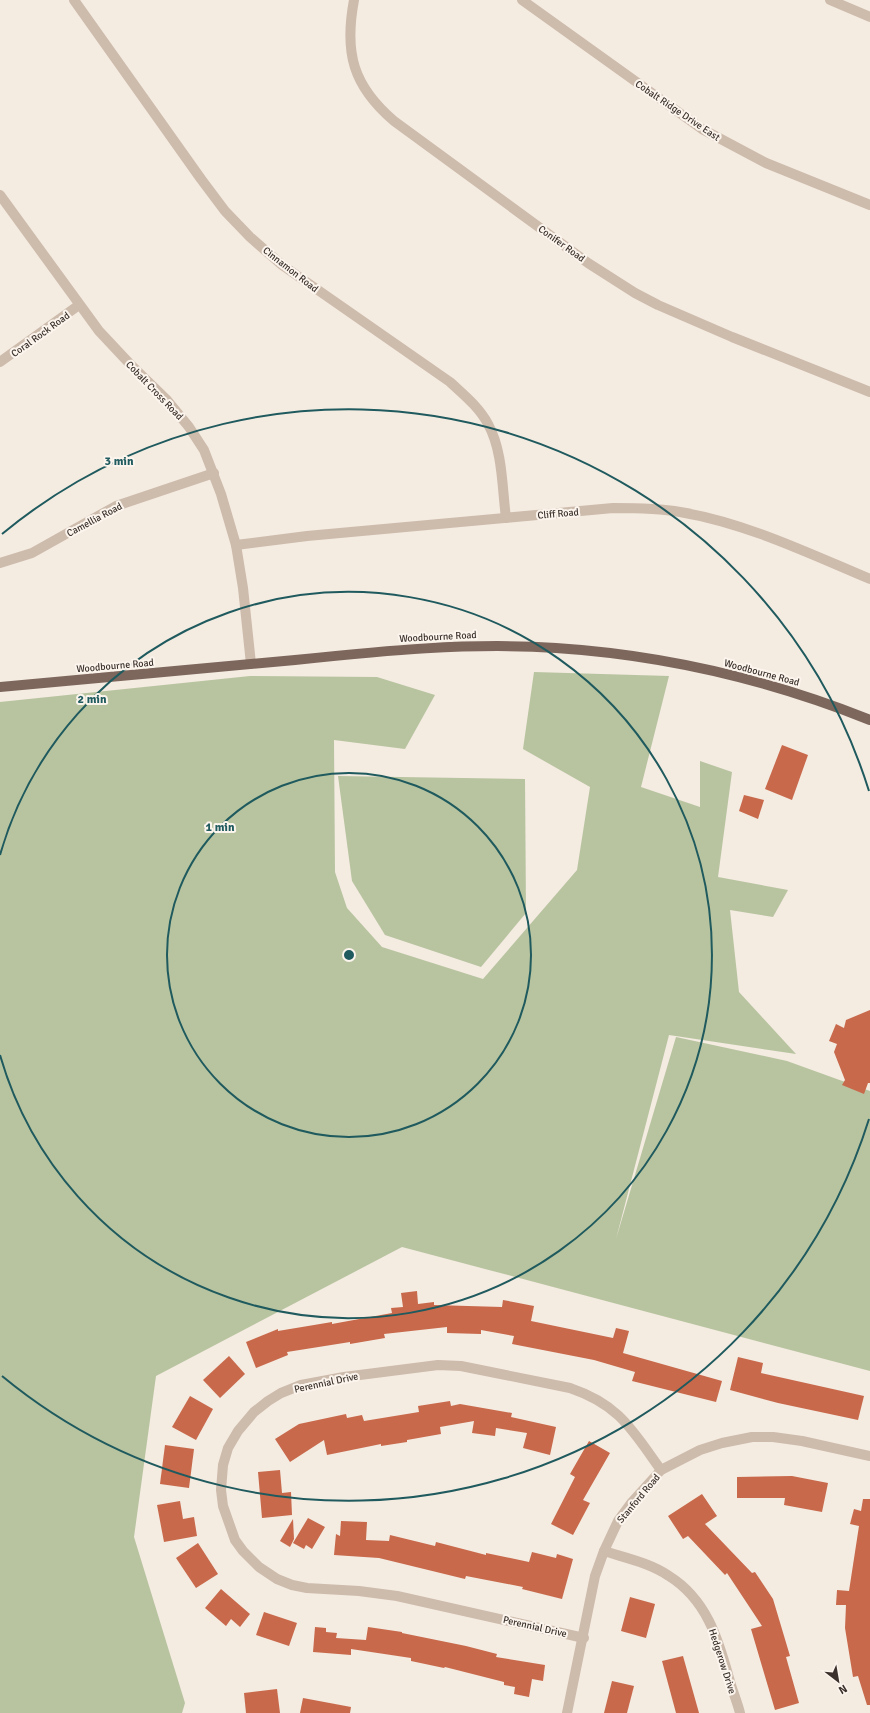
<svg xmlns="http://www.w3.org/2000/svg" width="870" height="1713" font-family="Signika,sans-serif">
<rect width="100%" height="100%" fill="#f4ebe1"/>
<g fill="#b8c4a0">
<polygon points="534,672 669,676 641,787 700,807 700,761 732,772 718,877 788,890 773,917 730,910 739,992 796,1054 669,1035 616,1239 676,1037 787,1061 870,1091 870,1371 402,1247 156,1376 134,1537 185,1703 182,1713 0,1713 0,702 250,676 377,677 435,695 405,749 334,740 335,872 347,908 382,947 483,979 577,870 590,787 523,749"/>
<polygon points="338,776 525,779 526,913 481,967 385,935 352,881"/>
</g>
<g fill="#c8694b">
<polygon points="782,745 808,755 792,800 765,789"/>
<polygon points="744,795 764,800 758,819 739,811"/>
<polygon points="870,1010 870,1083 868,1083 864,1094 842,1085 845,1080 834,1052 837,1044 829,1041 836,1024 844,1028 846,1020"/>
<polygon points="417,1291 418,1304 434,1302 434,1305 502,1307 503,1300 534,1306 531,1321 613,1338 616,1328 629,1331 623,1353 722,1381 716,1402 632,1381 635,1372 594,1360 512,1344 514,1336 481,1330 481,1334 447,1333 447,1327 384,1334 385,1338 350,1344 350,1342 287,1352 288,1355 256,1368 246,1342 278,1329 278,1331 332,1322 332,1324 392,1313 391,1308 403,1307 401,1293"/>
<polygon points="229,1356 245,1374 220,1398 203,1380"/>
<polygon points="738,1357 763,1363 761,1373 864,1396 858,1420 778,1403 730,1390"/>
<polygon points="190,1396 213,1409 196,1440 172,1427"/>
<polygon points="450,1401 451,1406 460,1404 512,1413 511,1417 556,1427 550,1455 523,1448 527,1433 496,1428 495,1436 472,1433 474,1421 440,1427 441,1434 407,1440 407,1442 381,1446 381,1444 327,1455 324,1440 290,1462 275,1439 299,1424 346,1414 347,1418 362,1415 364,1421 419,1412 418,1406"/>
<polygon points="589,1441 610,1453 583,1500 590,1503 573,1535 551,1524 575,1477 570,1474"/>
<polygon points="165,1445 194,1449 189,1488 160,1484"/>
<polygon points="280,1470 282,1493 291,1492 292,1515 262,1518 258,1472"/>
<polygon points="792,1476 828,1483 822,1512 784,1505 785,1498 737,1498 737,1477"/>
<polygon points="702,1494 717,1516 705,1524 752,1573 755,1572 773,1599 790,1656 786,1657 799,1703 775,1710 751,1629 762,1626 727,1573 725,1575 688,1536 683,1539 668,1516"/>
<polygon points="863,1499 870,1499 870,1705 867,1705 858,1676 853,1677 845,1628 846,1605 836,1605 837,1590 849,1591 859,1526 850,1524 854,1509 861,1511"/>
<polygon points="180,1501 183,1519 194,1517 197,1536 164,1542 157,1505"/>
<polygon points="308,1518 325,1527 312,1549 306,1545 304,1549 293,1543"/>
<polygon points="293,1519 294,1539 290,1547 280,1541"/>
<polygon points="341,1521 367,1522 366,1540 389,1541 390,1535 435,1546 436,1542 486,1555 486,1553 529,1562 532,1552 556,1558 557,1554 573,1559 562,1599 522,1589 523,1587 466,1576 465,1579 379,1558 334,1555 336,1534 340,1536"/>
<polygon points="198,1543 218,1574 196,1588 176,1558"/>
<polygon points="221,1589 250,1614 240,1627 231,1619 226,1626 205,1608"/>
<polygon points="630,1597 655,1604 646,1638 621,1631"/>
<polygon points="264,1612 297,1623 289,1646 256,1635"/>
<polygon points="315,1627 326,1628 326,1632 337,1633 336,1638 366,1640 368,1627 402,1632 402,1633 466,1646 497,1654 496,1657 545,1665 543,1681 532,1679 529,1697 514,1694 515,1687 504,1685 504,1682 445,1667 444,1668 411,1661 411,1658 351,1649 351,1655 313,1652"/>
<polygon points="683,1656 699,1713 676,1713 662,1661"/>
<polygon points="612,1681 634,1686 627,1713 604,1713"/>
<polygon points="277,1689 280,1713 246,1713 244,1693"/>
<polygon points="303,1698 351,1707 350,1713 300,1713"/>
</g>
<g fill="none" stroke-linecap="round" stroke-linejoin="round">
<g stroke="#cdbbac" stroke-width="10">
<path d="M74,0L201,179L225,211L250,237L282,265L450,382C464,395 479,407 488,424C503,451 502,488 506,518"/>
<path d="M354,0C344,53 353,86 394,121L588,263L635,293L658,305L732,337L870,392"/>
<polyline points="522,0 702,129 766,163 870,205"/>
<polyline points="830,0 870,17"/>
<polyline points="0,195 99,331 129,363 166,399 189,427 204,450 221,494 236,545 243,588 251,664"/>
<polyline points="0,362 79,305"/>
<path d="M236,545L307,536L613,508C635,508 658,508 680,512C746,523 808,553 870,579"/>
<polyline points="0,563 32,553 116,506 214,473"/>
<path d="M604,1551C626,1558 650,1563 669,1576C706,1599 718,1638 729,1678C732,1690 737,1701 740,1713"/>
<path d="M584,1638L397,1596L359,1591L307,1588L292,1585L277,1579L259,1567L243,1551L235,1540L223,1506L221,1490L223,1465L228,1448L238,1431L254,1412L268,1401L281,1393L301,1385L344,1377L438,1365L461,1366L570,1388C620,1405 632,1430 661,1470"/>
<polyline points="567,1713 595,1576 604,1551 618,1521 632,1502 661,1470 700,1450 722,1443 752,1437 773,1437 802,1441 870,1456"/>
</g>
<path stroke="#7d675c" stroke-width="10" d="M0,687C98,678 197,669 295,660C382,651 469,642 556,648C664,655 770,680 870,720"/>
</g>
<g fill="none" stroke="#1f5a5e" stroke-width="2">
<circle cx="349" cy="955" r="182"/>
<path d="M0 855A363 363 0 1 1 0 1055"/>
<path d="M869 1119A545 545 0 0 1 2 1376M2 534A545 545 0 0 1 869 791"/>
</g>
<g text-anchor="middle" stroke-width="4" stroke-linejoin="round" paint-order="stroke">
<g font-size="10" fill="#3b302b" stroke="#fbf5ee">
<text transform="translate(678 110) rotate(34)" y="4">Cobalt Ridge Drive East</text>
<text transform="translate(562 243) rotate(36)" y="4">Conifer Road</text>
<text transform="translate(291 269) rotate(38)" y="4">Cinnamon Road</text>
<text transform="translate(40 334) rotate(-36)" y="4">Coral Rock Road</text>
<text transform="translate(155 390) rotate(46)" y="4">Cobalt Cross Road</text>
<text transform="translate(558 513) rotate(-5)" y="4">Cliff Road</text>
<text transform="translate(94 519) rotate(-28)" y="4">Camellia Road</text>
<text transform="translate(438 636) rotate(-3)" y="4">Woodbourne Road</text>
<text transform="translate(115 665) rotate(-5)" y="4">Woodbourne Road</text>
<text transform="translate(762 672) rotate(15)" y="4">Woodbourne Road</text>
<text transform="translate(326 1382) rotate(-12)" y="4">Perennial Drive</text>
<text transform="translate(638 1498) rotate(-50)" y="4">Stanford Road</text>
<text transform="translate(535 1626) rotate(13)" y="4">Perennial Drive</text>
<text transform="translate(723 1661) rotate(72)" y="4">Hedgerow Drive</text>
</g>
</g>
<circle cx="349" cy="955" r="6" fill="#1f5a5e" stroke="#fbf5ee" stroke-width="2"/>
<g font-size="12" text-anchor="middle" font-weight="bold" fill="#1f5a5e" stroke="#fbf5ee" stroke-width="4" stroke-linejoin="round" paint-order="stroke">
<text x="119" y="465">3 min</text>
<text x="92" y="703">2 min</text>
<text x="220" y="831">1 min</text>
</g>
<g transform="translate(838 1681) rotate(149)" stroke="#fbf5ee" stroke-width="3" paint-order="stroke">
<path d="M0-3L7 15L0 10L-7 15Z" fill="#3b302b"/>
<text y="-6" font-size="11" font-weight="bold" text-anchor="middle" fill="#3b302b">N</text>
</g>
</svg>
